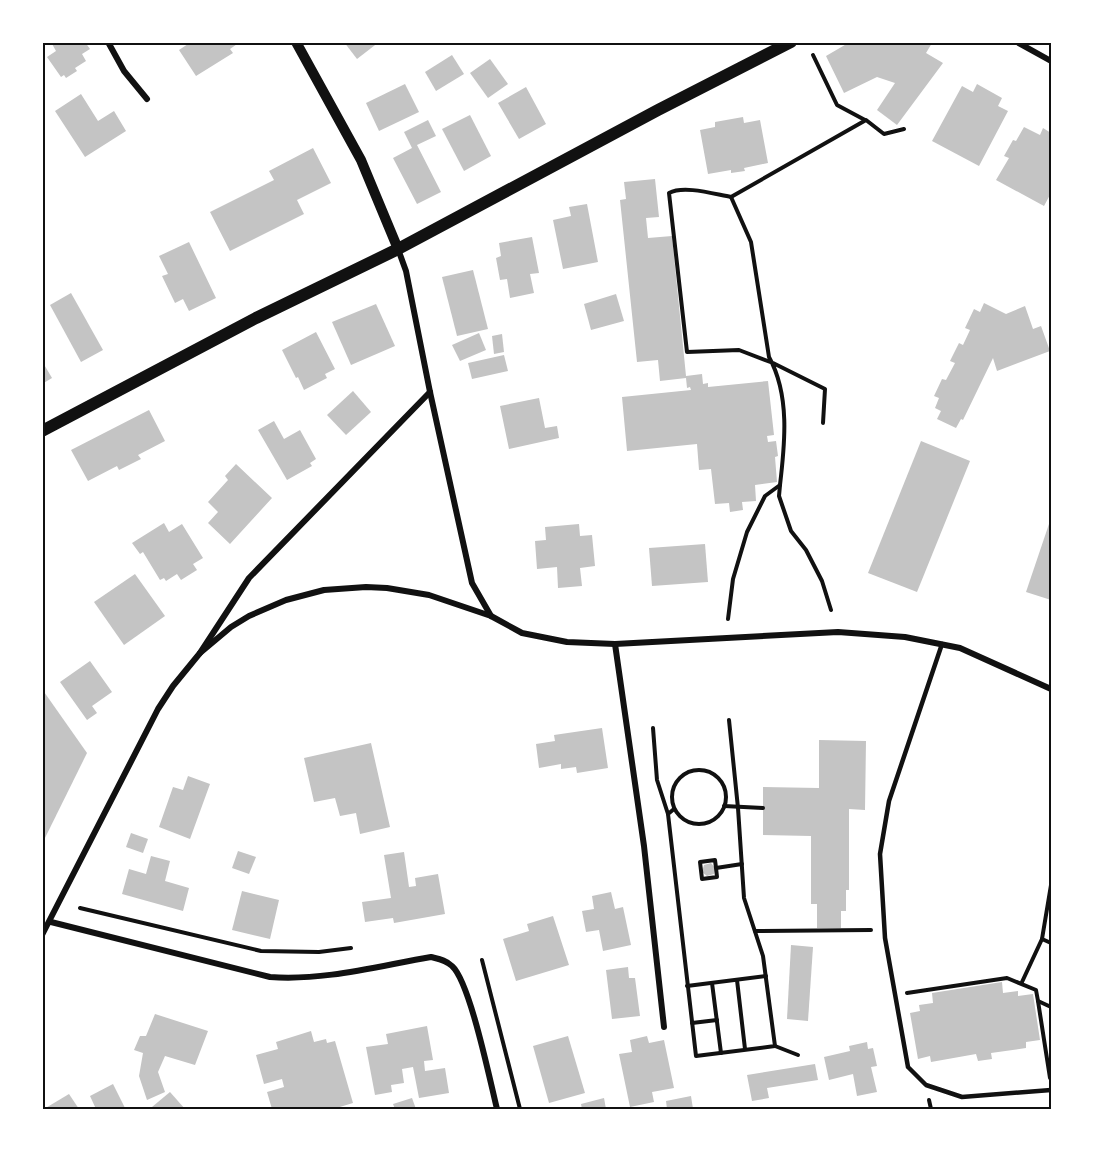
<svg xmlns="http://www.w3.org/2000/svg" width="1093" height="1151" font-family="Helvetica,sans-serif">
<rect width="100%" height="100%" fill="#fff"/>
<g fill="#c4c4c4">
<polygon points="51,42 85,42 90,49 82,54 86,61 75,68 77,71 66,78 64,75 61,77 47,57 56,51"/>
<polygon points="191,42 240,42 230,49 233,53 196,76 179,50"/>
<polygon points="344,42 379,42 357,59"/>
<polygon points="850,42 932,43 926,53 943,63 897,125 877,110 895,83 877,77 844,93 826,56"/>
<polygon points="452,55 464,74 436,91 425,72"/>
<polygon points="490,59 508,84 488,98 470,73"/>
<polygon points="405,84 419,112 379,131 366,103"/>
<polygon points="977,84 1002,98 998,106 1008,111 979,166 932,141 962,86 973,92"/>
<polygon points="526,87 546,124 519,139 498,103"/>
<polygon points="81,94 98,121 114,111 126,131 85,157 55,111"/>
<polygon points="470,115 491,156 464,171 442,129"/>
<polygon points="743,117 744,123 760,120 768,163 744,168 745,171 731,173 731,170 708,174 700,130 715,127 715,122"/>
<polygon points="428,120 436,136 417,145 441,192 417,204 393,158 412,148 404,132"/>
<polygon points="1024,127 1040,135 1043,128 1051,133 1051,193 1044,206 996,180 1009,158 1004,156 1013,140 1016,141"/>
<polygon points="313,148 331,183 297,200 304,214 230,251 210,212 274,180 269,171"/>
<polygon points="655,179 659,217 646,218 648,238 672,236 686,376 702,374 703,384 708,383 708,387 768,381 774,435 767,436 768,442 776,441 778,456 775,457 777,482 755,485 756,501 742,502 743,510 730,512 729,503 715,504 711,469 699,470 697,444 627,451 622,397 691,390 690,387 687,388 686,378 660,381 658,360 637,362 620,200 626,199 624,182"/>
<polygon points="587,204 598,262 563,269 553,220 571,216 569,207"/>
<polygon points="532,237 539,273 530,274 534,293 510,298 507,279 500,280 496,258 501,256 499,243"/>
<polygon points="189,242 216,298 189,311 183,299 175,303 162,276 168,274 159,256"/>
<polygon points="473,270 488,329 457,336 442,277"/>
<polygon points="71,293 103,350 81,362 50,305"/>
<polygon points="616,294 624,321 591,330 584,304"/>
<polygon points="984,303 1006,314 1025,306 1033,329 1041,326 1050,351 997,371 993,358 963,420 961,419 956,428 937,419 941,411 935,408 939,398 934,396 942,379 946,380 955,363 950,361 959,343 963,345 970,330 965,328 974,309 980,312"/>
<polygon points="376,304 395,346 351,365 332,322"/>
<polygon points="316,332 335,369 325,374 327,378 304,390 298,377 296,378 282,350"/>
<polygon points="479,333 486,350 460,361 452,345"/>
<polygon points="502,334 504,352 494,354 492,336"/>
<polygon points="504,355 508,371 472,379 468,363"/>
<polygon points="42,361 52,378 42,384"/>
<polygon points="353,391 371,412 346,435 327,415"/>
<polygon points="539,398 545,428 557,426 559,438 509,449 500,406"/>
<polygon points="149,410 165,441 138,455 141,459 119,470 117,466 88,481 71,450"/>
<polygon points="274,421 284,439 300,430 316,459 310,463 312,466 287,480 258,430"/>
<polygon points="921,441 970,461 917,592 868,573"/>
<polygon points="236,464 272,498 230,544 208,523 218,512 208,502 228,480 225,476"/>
<polygon points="1051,518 1051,600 1026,592"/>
<polygon points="164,523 169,532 182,524 203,558 193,564 197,570 181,580 177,574 166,581 164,578 160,580 143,552 140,554 132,543"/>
<polygon points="579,524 580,536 592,535 595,566 580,568 582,586 558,588 557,567 537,569 535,541 546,540 545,527"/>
<polygon points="705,544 708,582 652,586 649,548"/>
<polygon points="135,574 165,616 124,645 94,602"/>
<polygon points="90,661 112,692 92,706 97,713 87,720 60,682"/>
<polygon points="42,689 87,753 42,844"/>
<polygon points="602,728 608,768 577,773 576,767 561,769 561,764 539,768 536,744 555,741 554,735"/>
<polygon points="819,740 866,741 865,810 849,809 849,890 846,890 846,911 841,911 841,928 817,928 817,904 811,904 811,836 763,835 763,787 819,788"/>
<polygon points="371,743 390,827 360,834 356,813 340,816 335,798 314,802 304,758"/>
<polygon points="188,776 210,784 190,839 159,827 173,787 183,790"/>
<polygon points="131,833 148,839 143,853 126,847"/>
<polygon points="238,851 256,857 249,874 232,868"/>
<polygon points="404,852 409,887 416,886 415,878 438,874 445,914 394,923 393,918 365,922 362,902 391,898 384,855"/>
<polygon points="151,856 170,861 165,881 189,888 183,911 122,894 129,869 146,874"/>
<polygon points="711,863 715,868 714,874 707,876 702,872 704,865"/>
<polygon points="242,891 279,900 270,939 232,930"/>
<polygon points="611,892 615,909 623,907 631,945 603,951 599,930 586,932 582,911 594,909 592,896"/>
<polygon points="553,916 569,965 516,981 503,939 529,931 527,924"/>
<polygon points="791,945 813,947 808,1021 787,1019"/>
<polygon points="628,967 629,978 635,978 640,1016 612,1019 606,970"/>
<polygon points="1002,982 1003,993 1018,991 1018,996 1033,994 1040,1040 1026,1042 1026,1048 991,1053 992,1059 978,1061 976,1054 931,1062 930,1056 918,1059 910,1013 920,1011 919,1005 933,1003 932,993"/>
<polygon points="155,1014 208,1031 195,1065 165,1056 158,1072 165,1092 147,1100 139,1076 143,1053 134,1050 140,1036 146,1036"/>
<polygon points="427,1026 433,1060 424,1061 425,1071 445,1068 449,1093 419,1098 413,1067 402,1069 404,1083 391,1085 392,1092 375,1095 366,1047 388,1044 386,1034"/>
<polygon points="311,1031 314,1042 326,1039 327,1043 335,1041 353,1103 333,1109 272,1109 267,1092 284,1087 282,1079 264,1084 256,1055 278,1049 276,1042"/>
<polygon points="568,1036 585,1093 549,1103 533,1046"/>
<polygon points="647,1036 649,1043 664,1040 674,1088 652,1092 654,1102 630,1107 619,1054 632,1052 630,1040"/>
<polygon points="867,1042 868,1049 873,1048 877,1066 871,1067 877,1092 857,1096 853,1074 829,1080 824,1057 850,1051 849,1046"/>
<polygon points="815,1064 818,1080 767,1088 769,1098 752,1101 747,1075"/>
<polygon points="113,1084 125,1108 96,1109 90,1096"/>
<polygon points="170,1092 185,1109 154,1109 152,1107"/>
<polygon points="69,1094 79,1109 44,1109"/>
<polygon points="691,1096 693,1109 667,1109 666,1101"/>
<polygon points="412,1098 416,1109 395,1109 393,1104"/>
<polygon points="604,1098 606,1109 582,1109 581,1104"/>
</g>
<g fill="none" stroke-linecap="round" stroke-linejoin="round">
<g stroke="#111" stroke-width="4">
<polyline points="813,55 837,105 865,120"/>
<polyline points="731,197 866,120 884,134 904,129"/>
<polyline points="780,485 779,496 791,531 806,550 822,581 831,610"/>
<path d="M728,619L733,579L747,532L765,496L780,485C785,443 790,395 769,357L751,242L731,197C714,194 684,185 669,193L687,352L739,350L773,363L825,389L823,423"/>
<polyline points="653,728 657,780 668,814"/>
<circle cx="699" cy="797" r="27"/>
<polyline points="724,806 763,808"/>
<polyline points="674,809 668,814 696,1056 775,1046 763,956 744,898 738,808 729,720"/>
<polyline points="716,868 717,877 702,879 700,862 715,860 716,868 742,864"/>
<polyline points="80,908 261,951 319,952 351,948"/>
<polyline points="755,931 871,930"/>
<polyline points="1042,939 1051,943"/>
<polyline points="482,960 520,1109"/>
<polyline points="737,980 745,1049"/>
<polyline points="1022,982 1042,939 1051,885"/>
<polyline points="712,983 721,1053"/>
<polyline points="687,986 766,976"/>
<polyline points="907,993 1007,978 1036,990 1038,1001 1051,1007"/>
<polyline points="1038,1001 1050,1078"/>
<polyline points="692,1023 717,1020"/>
<polyline points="775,1046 798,1055"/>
<polyline points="929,1100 931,1109"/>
</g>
<polyline stroke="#111" stroke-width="4.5" points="942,644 889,801 880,854 885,938 908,1067 926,1085 962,1097 1051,1090"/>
<g stroke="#111" stroke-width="6">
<polyline points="108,42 124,71 147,99"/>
<polyline points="1017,42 1051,61"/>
<polyline points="398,249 406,271 430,392 472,583 491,616"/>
<polyline points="615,644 644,846 664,1027"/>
<polyline points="200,653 231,627 249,616 286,600 324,590 366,587 387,588 429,595 491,616 522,633 567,642 615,644 838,632 905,637 960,648 1051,689"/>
<path d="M51,922L270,977C324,981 378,966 431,957C439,959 446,960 452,966C470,982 490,1081 497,1109"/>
<polyline points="42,935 158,709 173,686 200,653 249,578 430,392"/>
</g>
<polyline stroke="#111" stroke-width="10" points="296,42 361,160 398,249"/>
<polyline stroke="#111" stroke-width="12" points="42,431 256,318 398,249 658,110 791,42"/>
</g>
<rect width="1093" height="1151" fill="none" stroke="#ffffff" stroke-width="87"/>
<rect x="44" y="44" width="1006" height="1064" fill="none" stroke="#111" stroke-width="2"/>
</svg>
